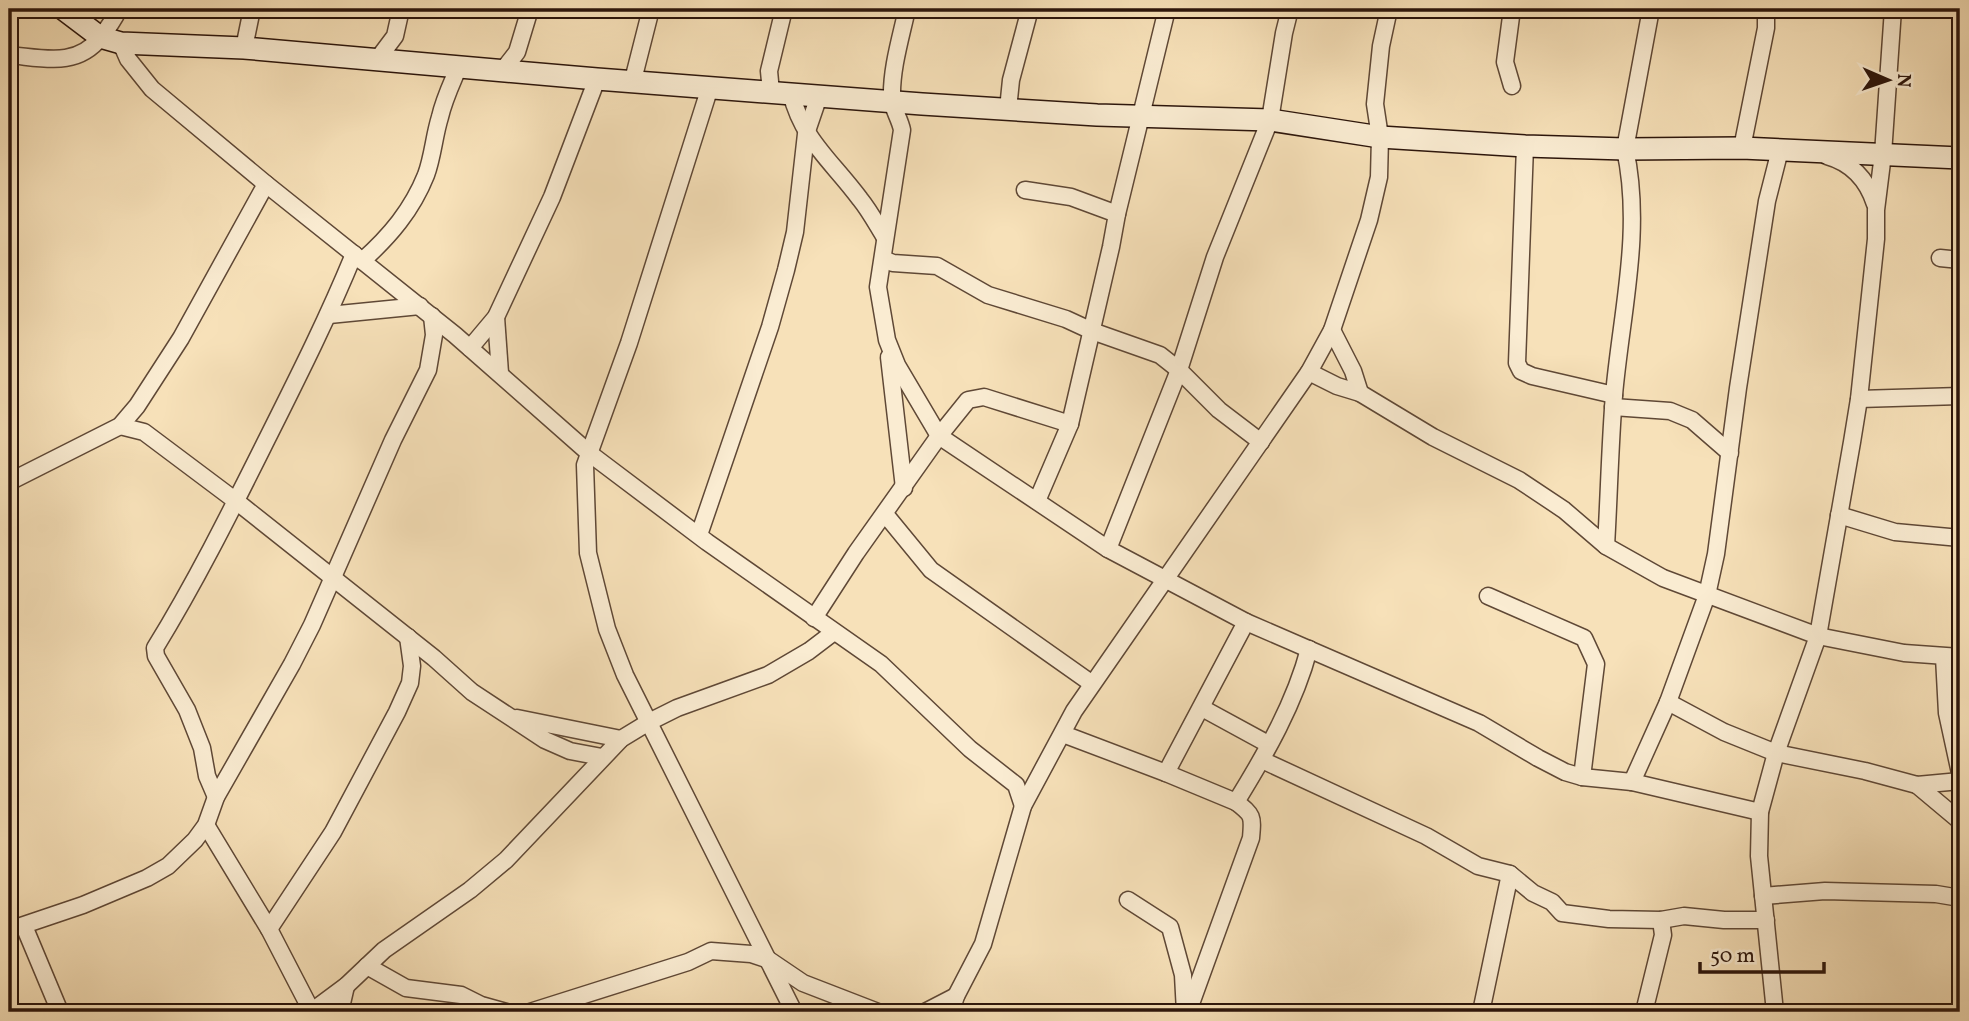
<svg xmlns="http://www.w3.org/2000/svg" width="1969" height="1021" font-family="Vollkorn,serif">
<rect width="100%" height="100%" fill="#f7e1b9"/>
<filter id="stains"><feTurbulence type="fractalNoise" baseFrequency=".00286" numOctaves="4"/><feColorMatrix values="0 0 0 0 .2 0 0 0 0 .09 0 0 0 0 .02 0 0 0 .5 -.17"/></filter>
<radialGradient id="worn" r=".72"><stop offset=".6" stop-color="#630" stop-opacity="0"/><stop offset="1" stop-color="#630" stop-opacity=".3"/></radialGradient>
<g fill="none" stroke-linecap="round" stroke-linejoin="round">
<defs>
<g id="street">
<path d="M907,9C901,37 891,69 892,98C892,108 900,119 902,130L878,287L887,340L897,365L939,436L1108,549L1246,622L1479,723L1538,758L1565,772L1582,777L1632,782L1760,812"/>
<polyline points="1512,9 1505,62 1512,86"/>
<polyline points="121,43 128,59 152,89 266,184 455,335 589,453 707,542 881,664 970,749 1016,785 1023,806"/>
<polyline points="244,48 252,9"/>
<path d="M9,55C44,58 76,68 101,37C108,28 114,19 119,9"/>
<polyline points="377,60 395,36 401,9"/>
<polyline points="503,70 517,52 530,9"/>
<polyline points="633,80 651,9"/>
<polyline points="710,87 629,343 585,465 588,553 607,629 625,675 794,1012"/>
<polyline points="771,92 769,71 784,9"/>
<path d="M791,93C803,141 832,161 860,199C869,210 876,223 884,236"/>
<polyline points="1008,109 1011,80 1030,9"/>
<polyline points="1525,146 1517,363 1521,371 1532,376 1614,395"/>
<polyline points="1742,148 1766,28 1766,9"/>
<path d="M1827,156C1852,163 1867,179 1875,204"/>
<polyline points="1025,190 1071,197 1117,214 1111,247 1070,424 1037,501"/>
<polyline points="1117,214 1167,9"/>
<polyline points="1940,258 1960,260"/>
<polyline points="883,259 893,263 937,266 988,295 1066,319 1092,331 1160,355 1179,370 1219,410 1261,442"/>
<path d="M362,261C390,236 412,210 426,175C433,156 434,136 440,117C444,99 452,83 459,66"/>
<polyline points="329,315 420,306"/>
<polyline points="496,317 500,373"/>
<polyline points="1332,330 1353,371 1360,393"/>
<polyline points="470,348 496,317 552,197 597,79"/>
<polyline points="889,357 904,488"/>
<polyline points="1309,372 1337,386 1360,393 1433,437 1519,480 1564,510 1606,546 1663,578 1818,636 1904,653 1960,657"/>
<polyline points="1859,399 1960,396"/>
<polyline points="1613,407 1670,411 1692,420 1730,453"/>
<polyline points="120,426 144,432 236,501 434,658 472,692 545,740 570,751 602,757"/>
<polyline points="9,482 120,426 137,406 181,338 266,184"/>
<polyline points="885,514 931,570 1091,683"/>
<polyline points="1839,515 1895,532 1960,538"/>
<polyline points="699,535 770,327 786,270 795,232 806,134 819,96"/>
<path d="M1606,546C1609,495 1610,445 1614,395C1621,314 1643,231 1625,149L1651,9"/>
<polyline points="1108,549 1179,370 1215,257 1270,120 1284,33 1290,9"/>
<polyline points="1488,596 1584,638 1596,664 1582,777"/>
<polyline points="814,618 856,553 939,436 968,400 984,397 1070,424"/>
<polyline points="1944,657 1947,713 1960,773"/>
<polyline points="1668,702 1724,732 1776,753 1865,771 1917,785 1960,781"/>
<polyline points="1202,708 1268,744"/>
<polyline points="517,718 621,739"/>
<path d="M1063,734L1166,773L1236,802C1265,755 1295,703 1309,649"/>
<polyline points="1262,760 1426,836 1478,866 1510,874 1533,893 1552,902 1562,913 1609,919 1661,920 1684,916 1724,920 1766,920"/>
<polyline points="1166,773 1246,622"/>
<polyline points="1632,782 1668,702 1707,595 1716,554 1738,388 1767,201 1780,150"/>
<polyline points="1917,785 1960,821"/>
<path d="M216,797L207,776L202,748L187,710L156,656L155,648C195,583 229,515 263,447C295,383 327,320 354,254"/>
<polyline points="206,825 269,929 312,1012"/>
<polyline points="1763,896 1825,891 1936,894 1960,898"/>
<polyline points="1128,900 1170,927 1183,975 1185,1012"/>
<polyline points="24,926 60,1012"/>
<polyline points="269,929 333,832 397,712 410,683 412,666 408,637"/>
<polyline points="9,930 83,905 147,878 168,866 195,840 206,825 216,797 292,664 312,625 393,440 428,370 434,335 432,316"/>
<polyline points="367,966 406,988 461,995 481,1005 506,1012"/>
<polyline points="311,1012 346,986 384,950 470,890 506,860 621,739 649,722 677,708 768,675 809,651 834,632"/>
<polyline points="340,1012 346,986"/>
<polyline points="530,1012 688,962 711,951 751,954 769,960 803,983 878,1012"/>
<polyline points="925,1012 956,996"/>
<polyline points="951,1012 956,996 983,944 1023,806 1074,711 1309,372 1332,330 1369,220 1379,177 1380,137 1375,104 1381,46 1389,9"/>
<path d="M1188,1012L1251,838C1253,816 1253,815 1236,802"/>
<polyline points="1481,1012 1510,874"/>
<polyline points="1644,1012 1663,935 1661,920"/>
<polyline points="1775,1012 1759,856 1760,812 1776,753 1818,636 1852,442 1859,399 1876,239 1876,210 1883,154 1893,9"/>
</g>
<polyline id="secondary" points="63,9 100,37 121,43 244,48 597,79 922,104 1097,115 1270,120 1380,137 1525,146 1625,149 1742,148 1960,158"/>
</defs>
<use href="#street" stroke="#5f4836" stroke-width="19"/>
<use href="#secondary" stroke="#2c150b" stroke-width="24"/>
<use href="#street" stroke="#faecd2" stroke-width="16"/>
<use href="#secondary" stroke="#faecd2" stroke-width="21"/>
</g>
<rect width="1969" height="1021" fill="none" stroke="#f7e1b9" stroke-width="35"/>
<rect x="10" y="10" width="1948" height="1000" fill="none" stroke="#2c150b" stroke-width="3.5"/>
<rect x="18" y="18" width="1934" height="986" fill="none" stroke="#2c150b" stroke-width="2"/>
<g transform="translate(1888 80) rotate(92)" stroke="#faecd2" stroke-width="5" paint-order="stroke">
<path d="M0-5L12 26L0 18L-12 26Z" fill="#2c150b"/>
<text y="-10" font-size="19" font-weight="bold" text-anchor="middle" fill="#2c150b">N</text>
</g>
<path d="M1700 962v10h124v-10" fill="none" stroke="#2c150b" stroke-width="3.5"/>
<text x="1710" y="962" font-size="21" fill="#2c150b" stroke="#faecd2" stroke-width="5" paint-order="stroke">50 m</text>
<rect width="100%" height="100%" filter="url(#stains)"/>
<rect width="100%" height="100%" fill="url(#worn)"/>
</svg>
